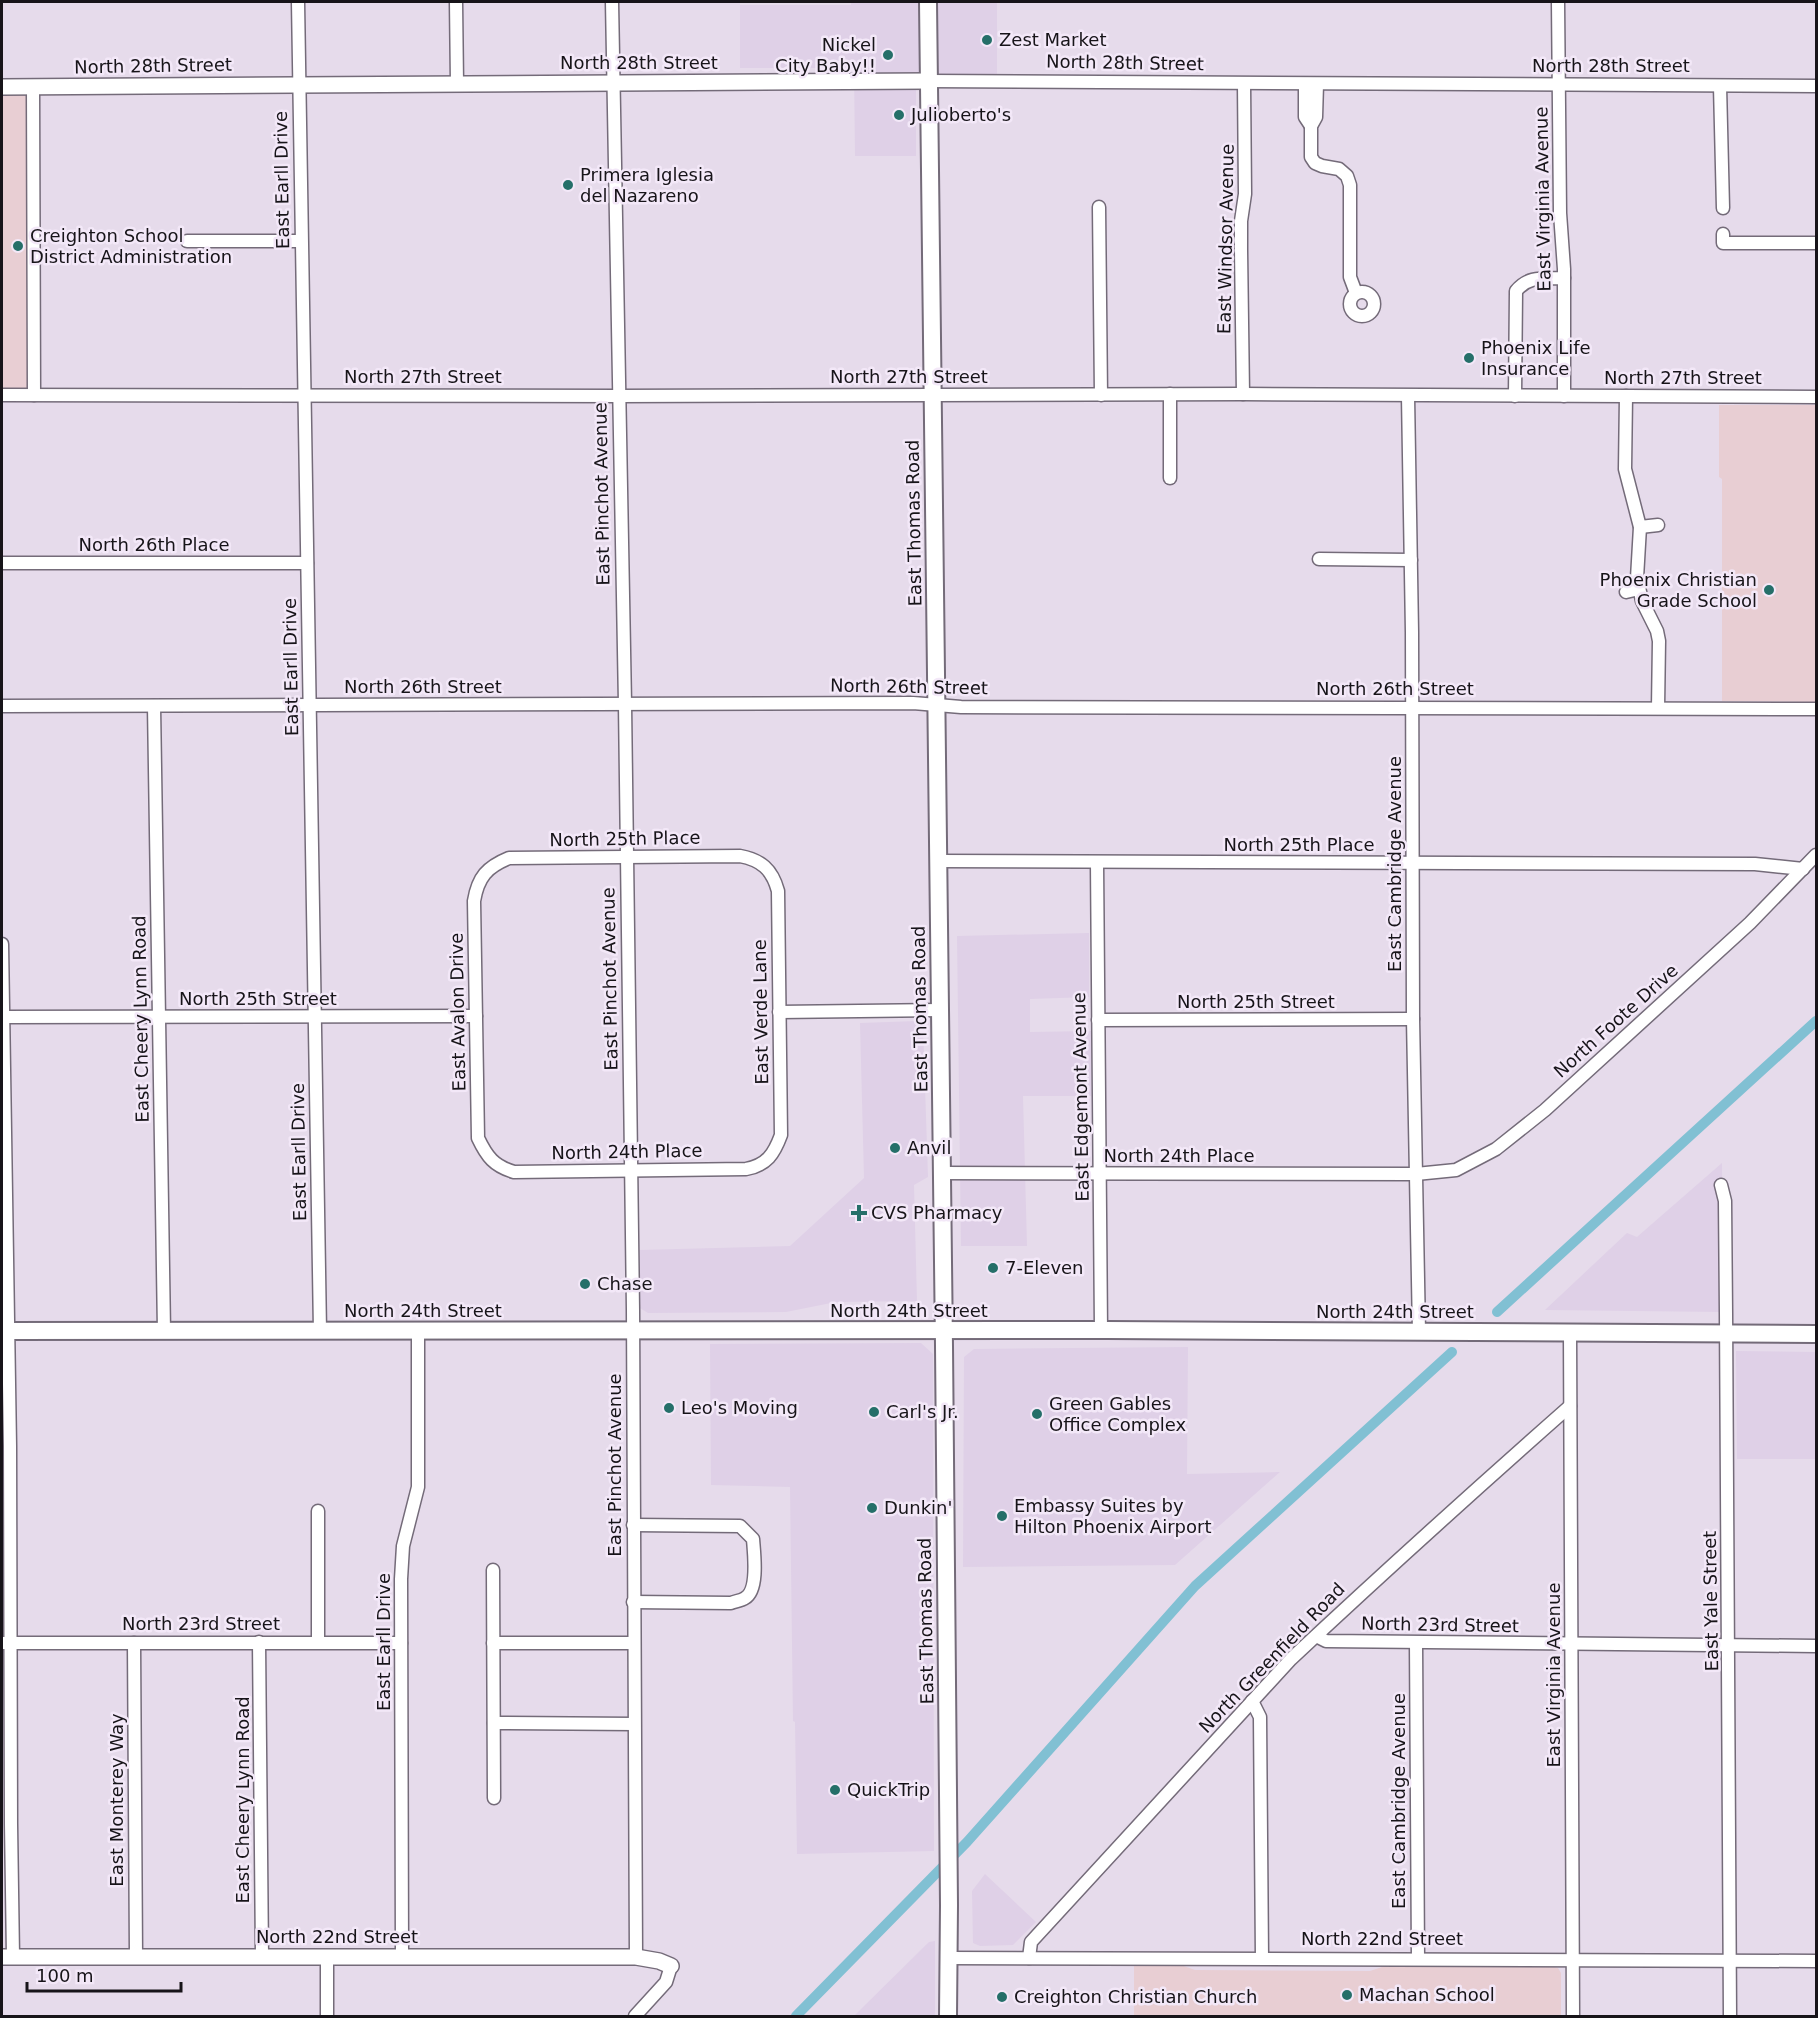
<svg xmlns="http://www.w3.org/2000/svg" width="1818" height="2018" font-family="'DejaVu Sans',sans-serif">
<rect width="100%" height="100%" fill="#e6dbeb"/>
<g fill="#dfd0e7">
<polygon points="851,2 997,2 997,74 916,76 916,156 855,156 854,68 740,68 740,5 851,5"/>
<polygon points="1089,933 1089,997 1030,999 1030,1032 1091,1031 1091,1096 1023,1096 1027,1246 961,1246 957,936"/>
<polygon points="917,1021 923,1025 928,1177 914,1185 917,1301 836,1302 786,1312 648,1313 640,1308 639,1250 790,1246 864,1178 860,1023"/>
<polygon points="1722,1163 1723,1312 1545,1310 1627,1233 1637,1237"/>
<polygon points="921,1343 933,1354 934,1851 797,1854 795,1722 793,1721 790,1487 711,1485 710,1344"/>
<polygon points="1188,1347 1187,1474 1280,1472 1175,1565 963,1567 964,1357 974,1349"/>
<polygon points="1736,1351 1816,1352 1816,1459 1737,1459"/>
<polygon points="985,1874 1036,1922 1013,1945 980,1946 973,1943 972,1891"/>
<polygon points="935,1941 935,2016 854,2016 929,1942"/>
</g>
<g fill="#e8ced3">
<polygon points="2,87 33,87 34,395 2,395"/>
<polygon points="1719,405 1816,405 1816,702 1722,701 1722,479 1719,477"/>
<polygon points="1181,1965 1195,1970 1370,1971 1385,1966 1551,1966 1558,1968 1561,1973 1561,2016 1134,2016 1134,1966"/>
</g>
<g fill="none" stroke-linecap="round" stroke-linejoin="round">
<g stroke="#81c0d3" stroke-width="10">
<polyline points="1497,1312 1816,1021"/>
<polyline points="796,2016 967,1842 1195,1586 1452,1352"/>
</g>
<defs>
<g id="minor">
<polyline points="298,2 320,1331"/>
<polyline points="456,2 457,84"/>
<polyline points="612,2 625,704 633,1310 636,1957"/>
<polyline points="1558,2 1560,213 1564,269 1564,396"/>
<polyline points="929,81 1816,86"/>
<polyline points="1305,84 1305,117 1311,126"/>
<polyline points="1317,84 1316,117 1311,126 1311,157 1315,163 1322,166 1339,169 1347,176 1350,185 1350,277 1356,293"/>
<polyline points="1720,86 1723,208"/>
<polyline points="33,87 34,395"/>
<polyline points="1099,207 1101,395"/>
<polyline points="1723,234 1723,243 1816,243"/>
<polyline points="187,241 301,241"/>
<circle cx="1362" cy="304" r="12"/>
<polyline points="1243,394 1241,250 1241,221 1245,194 1244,84"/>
<polyline points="2,395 618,396 1243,394 1816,397"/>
<polyline points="1408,396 1412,632 1413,1019 1419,1332"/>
<path d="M1515,396L1516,291C1529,275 1544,279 1564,278"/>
<polyline points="1626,396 1625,469 1640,527 1637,578 1642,601 1657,631 1659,641 1658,708"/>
<polyline points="1170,478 1170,394"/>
<polyline points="1640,527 1658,525"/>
<polyline points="1319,559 1411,560"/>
<polyline points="2,563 307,563"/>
<polyline points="1626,592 1639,589"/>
<path d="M2,706C305,706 609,705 913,703L961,707L1816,709"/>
<polyline points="154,706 164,1331"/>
<path d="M740,856C761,860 772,869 778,891L781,1135C774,1154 767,1165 746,1169L514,1172C494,1166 487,1157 478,1138L474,901C478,877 487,867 509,858Z"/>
<polyline points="938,861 1755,864 1803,869"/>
<polyline points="1097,863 1101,1330"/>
<polyline points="2,944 10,1446 11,1824 13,1957"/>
<polyline points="779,1012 940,1010"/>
<polyline points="3,1017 476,1016"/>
<polyline points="1098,1020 1413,1019"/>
<polyline points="942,1173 1416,1174 1456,1170 1496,1149 1545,1110 1750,923 1816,855"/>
<polyline points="1721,1185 1725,1201 1726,1313 1730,2016"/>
<polyline points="1570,1333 1573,2016"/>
<path d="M633,1525L740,1526L753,1539C754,1553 759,1590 745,1598C741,1601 735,1601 731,1603L633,1602"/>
<polyline points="493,1570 494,1798"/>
<polyline points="1316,1636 1326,1641 1816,1646"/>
<polyline points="259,1642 262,1956"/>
<polyline points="318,1642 318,1511"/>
<polyline points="2,1643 401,1643"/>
<polyline points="134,1643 136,1956"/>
<polyline points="493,1643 634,1643"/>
<polyline points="1416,1643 1418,1959"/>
<polyline points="1252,1701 1260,1717 1262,1958"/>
<polyline points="494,1723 634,1724"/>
<polyline points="327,1956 327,2016"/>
<polyline points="402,1956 401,1579 403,1546 418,1487 418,1330"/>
<polyline points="948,1958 1816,1961"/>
<path d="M1029,1958L1031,1942L1291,1659C1383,1573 1476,1489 1570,1406"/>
<polyline points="635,2016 666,1982 671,1966"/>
</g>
<g id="tertiary">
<polyline points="2,87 929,81"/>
<polyline points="2,1957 636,1957 659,1961 671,1966"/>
</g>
<g id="secondary">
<polyline points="928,2 944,1346 949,1905 948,2016"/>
<polyline points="2,1331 1108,1330 1816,1334"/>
</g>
</defs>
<use href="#minor" stroke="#746b79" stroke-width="15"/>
<use href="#tertiary" stroke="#746b79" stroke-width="18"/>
<use href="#secondary" stroke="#746b79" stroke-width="20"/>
<use href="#minor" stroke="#fff" stroke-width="12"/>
<use href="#tertiary" stroke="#fff" stroke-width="15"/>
<use href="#secondary" stroke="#fff" stroke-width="16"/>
</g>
<g fill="#256f69" stroke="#f3e8f8" stroke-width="2">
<circle cx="987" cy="40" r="6"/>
<circle cx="888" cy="55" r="6"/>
<circle cx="899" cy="115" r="6"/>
<circle cx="568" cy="185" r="6"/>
<circle cx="18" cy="246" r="6"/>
<circle cx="1469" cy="358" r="6"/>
<circle cx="1769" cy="590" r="6"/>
<circle cx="895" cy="1148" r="6"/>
<path d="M856 1204h6v6h6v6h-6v6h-6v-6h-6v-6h6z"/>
<circle cx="993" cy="1268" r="6"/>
<circle cx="585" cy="1284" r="6"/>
<circle cx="669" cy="1408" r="6"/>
<circle cx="874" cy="1412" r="6"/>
<circle cx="1037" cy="1414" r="6"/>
<circle cx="872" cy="1508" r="6"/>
<circle cx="1002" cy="1516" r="6"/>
<circle cx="835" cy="1790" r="6"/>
<circle cx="1347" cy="1995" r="6"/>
<circle cx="1002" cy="1997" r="6"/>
</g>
<g text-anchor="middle" stroke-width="5" stroke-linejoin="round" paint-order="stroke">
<g font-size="18" fill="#171419" stroke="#f3e8f8" text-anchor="start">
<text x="999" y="46">Zest Market</text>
<text x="876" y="51" text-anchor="end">Nickel<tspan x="876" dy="21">City Baby!!</tspan></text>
<text x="911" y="121">Julioberto's</text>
<text x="580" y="181">Primera Iglesia<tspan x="580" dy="21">del Nazareno</tspan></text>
<text x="30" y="242">Creighton School<tspan x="30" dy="21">District Administration</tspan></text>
<text x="1481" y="354">Phoenix Life<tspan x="1481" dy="21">Insurance</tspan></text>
<text x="1757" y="586" text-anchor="end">Phoenix Christian<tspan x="1757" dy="21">Grade School</tspan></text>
<text x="907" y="1154">Anvil</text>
<text x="871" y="1219">CVS Pharmacy</text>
<text x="1005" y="1274">7-Eleven</text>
<text x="597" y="1290">Chase</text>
<text x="1049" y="1410">Green Gables<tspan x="1049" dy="21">Office Complex</tspan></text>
<text x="681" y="1414">Leo's Moving</text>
<text x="886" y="1418">Carl's Jr.</text>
<text x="1014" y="1512">Embassy Suites by<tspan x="1014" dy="21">Hilton Phoenix Airport</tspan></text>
<text x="884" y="1514">Dunkin'</text>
<text x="847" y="1796">QuickTrip</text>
<text x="1359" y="2001">Machan School</text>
<text x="1014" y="2003">Creighton Christian Church</text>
</g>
<g font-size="18" fill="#171419" stroke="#f3e8f8">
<text x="639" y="69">North 28th Street</text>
<text transform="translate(1125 63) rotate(1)" y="6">North 28th Street</text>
<text transform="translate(153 66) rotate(-1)" y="6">North 28th Street</text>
<text x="1611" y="72">North 28th Street</text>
<text transform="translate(282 180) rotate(-91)" y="6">East Earll Drive</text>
<text transform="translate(1543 199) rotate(-91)" y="6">East Virginia Avenue</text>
<text transform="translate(1226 239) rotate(-89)" y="6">East Windsor Avenue</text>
<text x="423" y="383">North 27th Street</text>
<text x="909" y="383">North 27th Street</text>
<text x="1683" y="384">North 27th Street</text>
<text transform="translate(602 494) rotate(-91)" y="6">East Pinchot Avenue</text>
<text transform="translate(914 523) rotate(-91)" y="6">East Thomas Road</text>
<text x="154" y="551">North 26th Place</text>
<text transform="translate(291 667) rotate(-91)" y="6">East Earll Drive</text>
<text x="423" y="693">North 26th Street</text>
<text transform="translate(909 687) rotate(1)" y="6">North 26th Street</text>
<text x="1395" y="695">North 26th Street</text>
<text transform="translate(625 839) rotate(-1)" y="6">North 25th Place</text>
<text x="1299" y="851">North 25th Place</text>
<text transform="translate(1395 864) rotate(-90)" y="6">East Cambridge Avenue</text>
<text transform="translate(610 979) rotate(-91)" y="6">East Pinchot Avenue</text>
<text x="258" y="1005">North 25th Street</text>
<text x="1256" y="1008">North 25th Street</text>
<text transform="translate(920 1009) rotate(-91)" y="6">East Thomas Road</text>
<text transform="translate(458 1012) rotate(-91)" y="6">East Avalon Drive</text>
<text transform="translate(761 1012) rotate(-91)" y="6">East Verde Lane</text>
<text transform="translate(141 1019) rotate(-91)" y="6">East Cheery Lynn Road</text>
<text transform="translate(1616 1021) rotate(-42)" y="6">North Foote Drive</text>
<text transform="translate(1081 1097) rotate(-91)" y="6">East Edgemont Avenue</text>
<text transform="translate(299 1152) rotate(-91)" y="6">East Earll Drive</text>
<text transform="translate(627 1152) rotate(-1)" y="6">North 24th Place</text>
<text x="1179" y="1162">North 24th Place</text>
<text x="423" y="1317">North 24th Street</text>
<text x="909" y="1317">North 24th Street</text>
<text x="1395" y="1318">North 24th Street</text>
<text transform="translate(615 1465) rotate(-90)" y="6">East Pinchot Avenue</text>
<text transform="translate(1711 1601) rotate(-91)" y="6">East Yale Street</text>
<text transform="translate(926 1621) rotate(-91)" y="6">East Thomas Road</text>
<text x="201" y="1630">North 23rd Street</text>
<text transform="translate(1440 1625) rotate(1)" y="6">North 23rd Street</text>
<text transform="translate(384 1642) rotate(-90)" y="6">East Earll Drive</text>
<text transform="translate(1272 1658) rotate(-46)" y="6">North Greenfield Road</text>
<text transform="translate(1554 1675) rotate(-90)" y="6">East Virginia Avenue</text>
<text transform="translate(117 1800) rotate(-90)" y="6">East Monterey Way</text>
<text transform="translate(243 1800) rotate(-90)" y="6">East Cheery Lynn Road</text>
<text transform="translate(1399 1801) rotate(-90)" y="6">East Cambridge Avenue</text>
<text x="337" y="1943">North 22nd Street</text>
<text x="1382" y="1945">North 22nd Street</text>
</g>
</g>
<rect width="1818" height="2018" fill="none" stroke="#171419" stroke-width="6"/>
<path d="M27 1982v9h154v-9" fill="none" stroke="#171419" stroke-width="3"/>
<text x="36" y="1982" font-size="18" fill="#171419" stroke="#f3e8f8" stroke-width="4.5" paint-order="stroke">100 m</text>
</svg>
